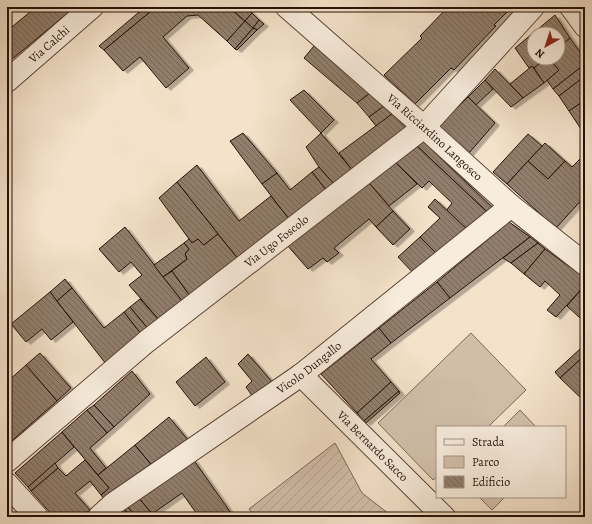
<svg xmlns="http://www.w3.org/2000/svg" width="592" height="524" font-family="Alegreya,serif">
<defs>
<pattern id="garden-furrows" width="10" height="10" patternUnits="userSpaceOnUse"><rect width="10" height="10" fill="#d1bea9"/><path d="M-1 1l2-2M0 10L10 0M9 11l2-2" fill="none" stroke="#b3a290"/></pattern>
<pattern id="building-back-hatch" width="6" height="6" patternUnits="userSpaceOnUse"><rect width="6" height="6" fill="#917e6c"/><path d="M-1 5l2 2M0 0l6 6M5-1l2 2" fill="none" stroke="#766657"/></pattern>
<filter id="shadow"><feDropShadow dx="4.5" dy="2.5" stdDeviation="0" flood-color="#0004"/></filter>
</defs>
<rect width="100%" height="100%" fill="#f4e2ca"/>
<filter id="stains"><feTurbulence type="fractalNoise" baseFrequency=".005" numOctaves="4"/><feColorMatrix values="0 0 0 0 .2 0 0 0 0 .09 0 0 0 0 .02 0 0 0 .5 -.17"/></filter>
<radialGradient id="worn" r=".72"><stop offset=".6" stop-color="#630" stop-opacity="0"/><stop offset="1" stop-color="#630" stop-opacity=".3"/></radialGradient>
<g fill="#d1bea9" stroke="#7c6858">
<polygon points="471,333 526,390 488,427 437,427 437,477 433,480 378,423"/>
<polygon points="520,410 536,427 503,427"/>
<polygon points="479,497 505,497 492,510"/>
</g>
<polygon fill="url(#garden-furrows)" stroke="#7c6858" points="335,443 362,493 393,517 255,517 249,509"/>
<g fill="url(#building-back-hatch)" stroke="#261107" filter="url(#shadow)">
<polygon points="36,7 75,7 12,59 7,53 7,31"/>
<polygon points="145,7 156,7 104,50 99,46"/>
<polygon points="156,7 229,7 245,21 227,41 198,15 187,16 163,37 189,68 166,88 140,57 123,71 104,50"/>
<polygon points="229,7 244,7 252,13 245,21"/>
<polygon points="453,7 512,7 494,25 496,26 454,70 451,68 415,104 384,75 422,38 420,36 447,8 450,11"/>
<polygon points="252,13 259,20 253,28 245,21"/>
<polygon points="555,15 570,38 558,48 558,34 534,34 534,58 546,58 534,68 532,66 529,68 515,48"/>
<polygon points="259,20 264,24 257,30 253,28"/>
<polygon points="245,21 253,28 235,49 227,41"/>
<polygon points="253,28 257,30 237,50 235,49"/>
<polygon points="570,38 585,59 585,64 553,89 547,80 559,70 548,58 558,58 558,48"/>
<polygon points="314,46 370,93 357,103 304,58"/>
<polygon points="546,58 548,58 559,70 544,83 534,68"/>
<polygon points="585,64 585,76 559,96 553,89"/>
<polygon points="532,66 544,83 523,98 510,84"/>
<polygon points="495,69 523,98 511,107 485,80"/>
<polygon points="585,76 585,100 569,111 559,96"/>
<polygon points="485,80 493,89 476,105 468,97"/>
<polygon points="304,90 334,120 321,133 290,100"/>
<polygon points="370,93 384,106 369,117 357,103"/>
<polygon points="468,97 495,123 469,153 438,127"/>
<polygon points="585,100 585,135 569,111"/>
<polygon points="384,106 392,114 376,126 369,117"/>
<polygon points="392,114 410,131 353,171 339,153"/>
<polygon points="243,133 277,173 262,184 230,141"/>
<polygon points="321,133 353,171 334,184 319,167 306,147"/>
<polygon points="528,134 542,146 507,184 493,172"/>
<polygon points="422,140 494,209 489,214 416,145"/>
<polygon points="545,143 565,161 548,179 528,161"/>
<polygon points="416,145 489,214 470,232 446,211 452,203 429,181 422,188 394,161"/>
<polygon points="581,158 585,162 585,196 556,228 507,184 528,161 548,179 565,161 572,167"/>
<polygon points="394,161 417,184 389,206 369,183"/>
<polygon points="197,165 239,221 271,196 289,219 238,259 177,182"/>
<polygon points="319,167 334,184 326,190 312,172"/>
<polygon points="312,172 326,190 289,219 262,184 277,173 290,190"/>
<polygon points="177,182 218,234 204,245 198,239 192,243 159,198"/>
<polygon points="369,183 393,211 376,227 369,219 334,248 339,253 327,262 323,258 308,269 287,245 333,207"/>
<polygon points="435,199 470,232 440,257 420,237 440,218 428,207"/>
<polygon points="393,211 410,229 393,245 376,227"/>
<polygon points="509,222 530,237 450,298 437,282"/>
<polygon points="125,227 183,302 160,321 129,285 142,275 131,262 119,272 99,249"/>
<polygon points="218,234 238,259 190,296 172,271 187,259 185,254 189,249 184,243 189,239 192,243 198,239 204,245"/>
<polygon points="420,237 440,257 417,277 398,257"/>
<polygon points="530,237 538,243 511,263 503,258"/>
<polygon points="184,243 189,249 185,254 187,259 163,277 154,265"/>
<polygon points="538,243 545,249 524,274 511,263"/>
<polygon points="545,249 585,278 585,285 556,317 547,310 560,295 545,281 540,287 524,274"/>
<polygon points="172,271 190,296 183,302 163,277"/>
<polygon points="65,279 72,288 57,301 50,292"/>
<polygon points="437,282 450,298 391,343 379,328"/>
<polygon points="585,285 585,313 580,318 567,306"/>
<polygon points="72,288 104,328 124,312 142,335 106,364 57,301"/>
<polygon points="50,292 73,322 51,340 42,329 26,342 11,324"/>
<polygon points="140,299 160,321 149,330 130,307"/>
<polygon points="130,307 149,330 142,335 124,312"/>
<polygon points="379,328 391,343 371,359 391,382 357,413 321,374"/>
<polygon points="580,349 585,355 560,378 555,372"/>
<polygon points="40,353 71,388 57,401 26,365"/>
<polygon points="248,354 273,383 253,397 246,387 252,381 238,364"/>
<polygon points="585,355 585,398 583,400 560,378"/>
<polygon points="206,357 225,382 195,406 176,382"/>
<polygon points="26,365 57,401 7,445 7,382"/>
<polygon points="132,371 150,394 114,427 94,405"/>
<polygon points="391,382 399,391 364,421 357,413"/>
<polygon points="399,391 400,393 366,423 364,421"/>
<polygon points="94,405 114,427 107,433 87,410"/>
<polygon points="87,410 107,433 90,448 106,468 98,475 62,432"/>
<polygon points="169,417 189,441 153,467 135,445"/>
<polygon points="62,432 74,447 28,487 15,473"/>
<polygon points="135,445 153,467 106,501 101,495 109,488 98,475"/>
<polygon points="585,449 585,457 581,453"/>
<polygon points="193,459 231,513 226,517 199,517 182,493 152,514 138,497"/>
<polygon points="85,460 109,488 101,495 90,481 75,493 90,510 80,517 54,517 31,491 58,468 66,476"/>
<polygon points="55,463 58,468 31,491 28,487"/>
<polygon points="138,497 152,514 147,517 136,517 126,505"/>
<polygon points="126,505 136,517 131,517 123,508"/>
<polygon points="123,508 131,517 112,517"/>
<polygon points="7,511 13,517 7,517"/>
</g>
<g fill="none" stroke-linecap="round" stroke-linejoin="round">
<defs>
<g id="minor">
<path id="s1" d="M287,7L424,127L511,206L585,264"/>
<polyline points="571,7 585,26"/>
<path id="s2" d="M7,81L92,7"/>
<path id="s3" d="M301,375L444,517"/>
<path id="s4" d="M7,461L146,342L424,127L533,7"/>
<polyline points="7,484 37,517"/>
<path id="s5" d="M99,517L113,504L301,375L511,206"/>
</g>
</defs>
<use href="#minor" stroke="#5a4538" stroke-width="24"/>
<use href="#minor" stroke="#f8ecdd" stroke-width="22"/>
</g>
<g text-anchor="middle" stroke-width="3.5" stroke-linejoin="round" paint-order="stroke">
<g font-size="12" fill="#261107" stroke="#f8ecdd">
<text dy="4" stroke="none"><textPath href="#s2" startOffset="56">Via Calchi</textPath></text>
<text dy="4" stroke="none"><textPath href="#s1" startOffset="197">Via Ricciardino Langosco</textPath></text>
<text dy="4" stroke="none"><textPath href="#s4" startOffset="348">Via Ugo Foscolo</textPath></text>
<text dy="4" stroke="none"><textPath href="#s5" startOffset="258">Vicolo Dungallo</textPath></text>
<text dy="4" stroke="none"><textPath href="#s3" startOffset="101">Via Bernardo Sacco</textPath></text>
</g>
</g>
<rect width="592" height="524" fill="none" stroke="#f4e2ca" stroke-width="24"/>
<rect x="8" y="8" width="576" height="508" fill="none" stroke="#261107" stroke-width="2"/>
<rect x="12" y="12" width="568" height="500" fill="none" stroke="#261107"/>
<rect x="436" y="426" width="130" height="72" fill="#f8ecdd" stroke="#a49487"/>
<rect x="444" y="439" width="20" height="6" fill="#f8ecdd" stroke="#a49487"/>
<text x="472" y="446" font-size="12" fill="#261107">Strada</text>
<rect x="444" y="456" width="20" height="12" fill="#d1bea9" stroke="#a49487"/>
<text x="472" y="466" font-size="12" fill="#261107">Parco</text>
<rect x="444" y="476" width="20" height="12" fill="url(#building-back-hatch)" stroke="#a49487"/>
<text x="472" y="486" font-size="12" fill="#261107">Edificio</text>
<g transform="translate(546 46) rotate(219)"><circle r="19" fill="#f8ecdd" stroke="#a49487"/>
<path d="M0-3L7 15L0 10L-7 15Z" fill="#8f2418"/>
<text y="-6" font-size="11" font-weight="bold" text-anchor="middle" fill="#261107">N</text>
</g>
<rect width="100%" height="100%" filter="url(#stains)"/>
<rect width="100%" height="100%" fill="url(#worn)"/>
</svg>
